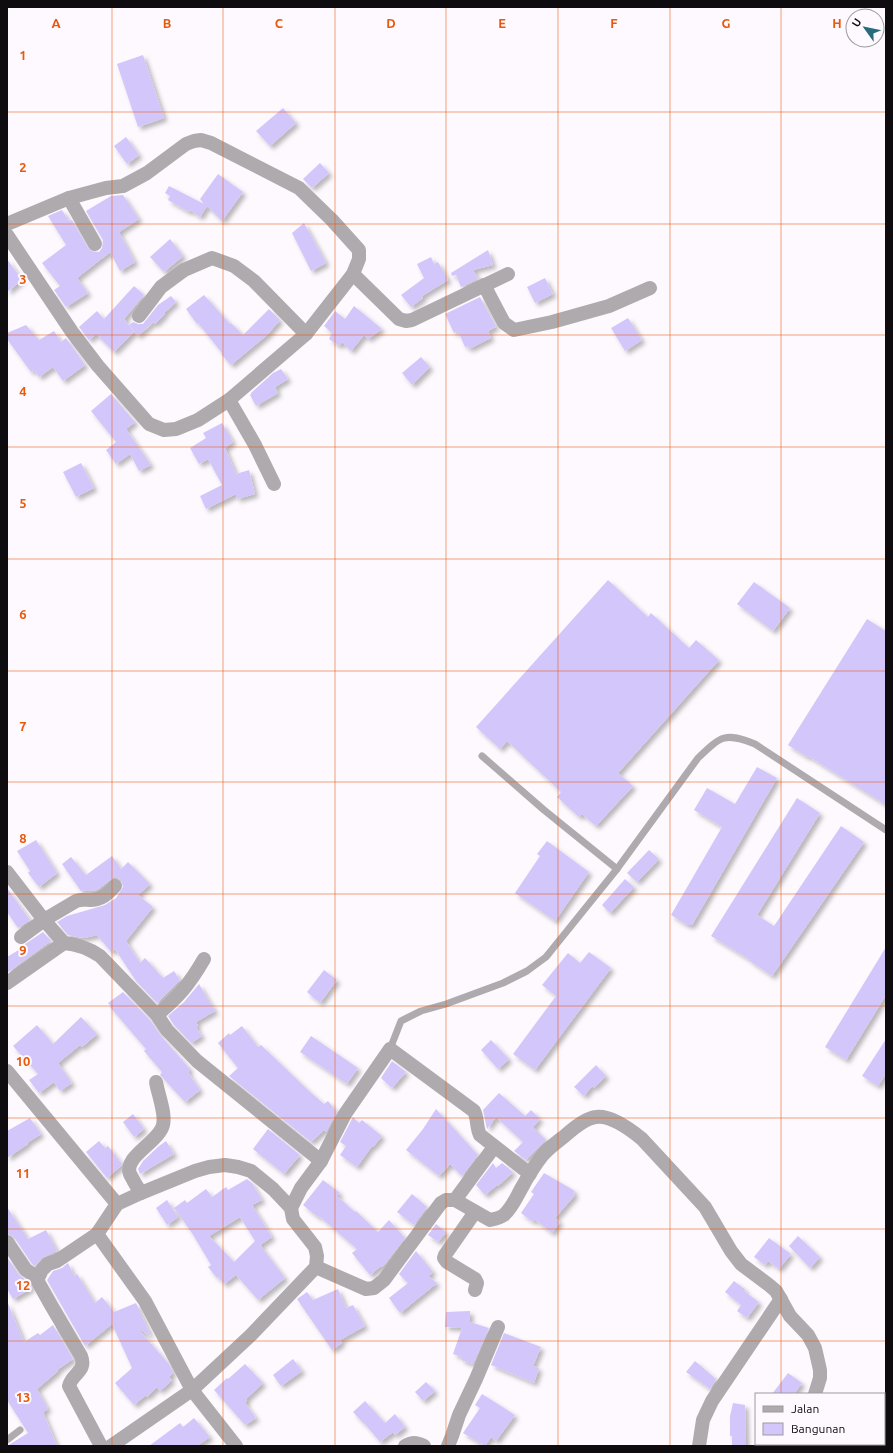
<svg xmlns="http://www.w3.org/2000/svg" width="893" height="1453" font-family="Ubuntu,sans-serif">
<defs>
<filter id="shadow"><feDropShadow dx="3.5" dy="3.5" stdDeviation="2" flood-color="#0004"/></filter>
</defs>
<rect width="100%" height="100%" fill="#fdf9fe"/>
<g fill="#d3c6fb" fill-rule="evenodd" filter="url(#shadow)">
<polygon points="143,55 164,118 138,127 117,64"/>
<polygon points="283,108 296,123 270,146 256,131"/>
<polygon points="126,137 139,155 127,164 114,146"/>
<polygon points="320,163 329,173 312,188 303,179"/>
<polygon points="218,174 243,192 222,221 207,206 200,217 190,210 189,212 168,200 170,196 165,193 169,186 204,204 200,199"/>
<polygon points="123,195 139,219 119,232 135,262 120,271 110,252 77,278 88,293 66,307 54,290 60,286 42,263 66,245 48,216 62,210 69,221 72,220 88,248 91,251 99,252 102,248 103,240 86,211 111,196"/>
<polygon points="304,223 326,263 311,271 292,233"/>
<polygon points="170,239 183,256 164,272 150,257"/>
<polygon points="488,250 493,265 473,270 478,279 461,287 456,275 452,276 451,273"/>
<polygon points="431,257 434,264 438,262 448,280 422,296 423,298 411,307 401,295 424,278 417,264"/>
<polygon points="7,259 22,280 7,292"/>
<polygon points="545,278 553,294 535,303 527,287"/>
<polygon points="134,286 144,295 124,319 134,332 114,352 96,334 89,340 79,327 97,311 104,319"/>
<polygon points="204,295 230,324 231,323 243,335 269,309 280,320 267,335 231,365 221,354 222,353 198,323 197,324 186,309"/>
<polygon points="171,296 176,302 164,313 165,314 155,324 153,322 138,336 129,325 133,322 138,324 143,324 158,305"/>
<polygon points="480,297 496,327 488,331 491,338 469,349 468,346 465,347 458,331 454,333 445,314"/>
<polygon points="354,306 382,329 368,339 364,335 351,351 342,342 339,346 329,339 332,333 324,326 335,311 345,319"/>
<polygon points="628,318 642,340 625,351 611,328"/>
<polygon points="26,325 39,340 54,331 61,342 66,338 85,365 63,381 53,367 39,377 34,370 31,372 7,339 7,333"/>
<polygon points="421,357 430,367 412,385 402,373"/>
<polygon points="281,369 288,379 275,387 278,393 256,406 250,395 251,394 251,393 273,373"/>
<polygon points="111,394 135,422 126,429 151,465 139,471 130,454 116,464 106,450 116,442 91,411"/>
<polygon points="222,423 233,442 225,448 236,474 249,470 255,494 237,499 236,494 206,509 200,496 222,485 208,459 199,464 190,448 206,438 203,433"/>
<polygon points="81,463 94,488 76,497 63,472"/>
<polygon points="608,580 648,617 651,613 689,648 696,640 719,660 618,773 633,786 596,826 582,814 579,817 557,797 561,792 507,741 500,749 476,727"/>
<polygon points="754,582 790,608 773,631 737,604"/>
<polygon points="867,619 886,631 886,805 808,756 807,757 788,745"/>
<polygon points="757,767 777,778 692,925 687,925 671,915 722,827 694,810 707,788 735,804"/>
<polygon points="797,798 820,813 757,915 774,926 841,826 864,842 772,976 750,961 750,960 711,936"/>
<polygon points="36,840 57,873 39,887 28,873 30,871 17,851"/>
<polygon points="547,841 589,872 555,921 515,893 540,856 537,854"/>
<polygon points="649,850 659,859 637,882 627,873"/>
<polygon points="112,856 121,869 128,862 150,884 138,895 153,907 126,941 140,963 145,958 163,978 174,971 180,980 157,1003 136,981 115,949 111,952 97,935 84,938 68,935 57,922 67,916 105,905 116,898 123,887 121,880 117,878 113,878 97,890 81,891 62,864 71,857 86,875"/>
<polygon points="625,879 634,887 610,913 602,905"/>
<polygon points="7,888 30,920 18,928 7,912"/>
<polygon points="43,932 51,941 7,973 7,957 25,946 25,944"/>
<polygon points="886,947 886,995 846,1060 825,1047"/>
<polygon points="589,952 611,968 535,1070 513,1054 556,996 542,985 568,953 580,963"/>
<polygon points="324,970 337,980 320,1003 307,992"/>
<polygon points="199,984 215,1011 196,1022 198,1026 196,1027 202,1036 191,1043 174,1025 168,1016 184,1002"/>
<polygon points="123,992 150,1020 161,1036 190,1069 188,1072 200,1090 185,1102 160,1075 162,1072 144,1051 146,1049 110,1007 111,1006 108,1003"/>
<polygon points="81,1017 97,1034 82,1047 80,1045 58,1063 72,1083 60,1091 54,1082 39,1093 29,1080 38,1074 13,1046 37,1025 53,1044"/>
<polygon points="242,1026 258,1047 261,1045 309,1091 324,1104 328,1101 337,1112 326,1132 324,1130 311,1142 229,1076 238,1068 218,1043 229,1033 230,1035"/>
<polygon points="311,1036 358,1068 347,1084 300,1052"/>
<polygon points="886,1039 886,1074 878,1086 862,1076"/>
<polygon points="491,1040 509,1059 498,1069 481,1050"/>
<polygon points="392,1061 406,1072 392,1088 381,1078"/>
<polygon points="596,1065 606,1076 594,1088 592,1086 584,1096 574,1087"/>
<polygon points="499,1093 525,1116 531,1110 540,1119 533,1127 546,1140 526,1160 514,1151 523,1142 496,1117 487,1129 483,1110"/>
<polygon points="436,1109 478,1155 462,1176 450,1164 439,1176 406,1150 423,1129"/>
<polygon points="133,1114 144,1129 134,1137 123,1122"/>
<polygon points="353,1117 359,1123 362,1120 382,1136 373,1147 372,1146 357,1167 340,1155 346,1146 340,1142"/>
<polygon points="30,1118 41,1134 27,1143 28,1144 7,1158 7,1131"/>
<polygon points="268,1129 300,1155 284,1174 253,1149"/>
<polygon points="99,1141 105,1148 108,1146 122,1164 121,1166 107,1178 86,1152"/>
<polygon points="166,1141 174,1154 140,1174 138,1169 143,1161 159,1146"/>
<polygon points="493,1163 496,1168 502,1163 513,1172 498,1186 497,1185 485,1195 476,1185"/>
<polygon points="544,1173 575,1191 573,1193 575,1195 555,1218 560,1222 552,1233 534,1219 533,1222 521,1213 534,1194 531,1192"/>
<path d="M247,1179L252,1183L262,1200L252,1205L272,1237L260,1245L285,1278L258,1300L236,1275L224,1284L218,1277L217,1278L208,1267L211,1265L192,1233L174,1208L185,1200L187,1203L206,1189L212,1197L226,1187L228,1190ZM240,1217L255,1241L234,1262L209,1236Z"/>
<polygon points="323,1180 340,1193 337,1196 355,1212 356,1211 378,1232 389,1220 405,1238 385,1264 382,1267 381,1266 370,1275 352,1253 357,1249 319,1216 318,1217 303,1205"/>
<polygon points="412,1194 427,1207 414,1225 397,1212"/>
<polygon points="167,1200 178,1217 167,1225 156,1208"/>
<polygon points="7,1207 28,1239 46,1230 57,1251 42,1258 35,1266 32,1264 14,1237 7,1234"/>
<polygon points="436,1224 446,1232 438,1242 428,1235"/>
<polygon points="798,1236 820,1257 810,1268 789,1246"/>
<polygon points="769,1238 791,1254 779,1269 768,1261 765,1265 754,1257"/>
<polygon points="416,1251 433,1272 428,1276 437,1283 400,1313 389,1298 408,1283 399,1274"/>
<polygon points="7,1257 19,1275 28,1281 32,1288 13,1299 7,1289"/>
<polygon points="68,1263 74,1276 77,1274 95,1303 102,1297 114,1312 136,1303 151,1336 137,1328 169,1364 173,1373 169,1377 172,1380 160,1391 157,1387 147,1397 146,1395 134,1405 115,1383 132,1368 112,1324 85,1346 47,1280 53,1271 62,1268"/>
<polygon points="734,1281 746,1290 744,1291 759,1302 747,1318 737,1311 741,1305 725,1292"/>
<polygon points="338,1289 346,1308 353,1305 365,1326 340,1340 342,1343 332,1350 297,1299 307,1292 313,1300"/>
<polygon points="7,1301 24,1342 38,1333 40,1335 53,1325 73,1359 57,1370 58,1371 37,1389 48,1409 43,1412 57,1446 7,1446 28,1433 7,1400"/>
<polygon points="470,1311 470,1322 489,1328 473,1364 461,1360 462,1357 453,1354 462,1328 445,1327 446,1312"/>
<polygon points="504,1333 541,1347 533,1366 539,1368 534,1383 491,1365"/>
<polygon points="293,1359 302,1371 281,1386 273,1375"/>
<polygon points="695,1361 716,1379 710,1389 686,1372"/>
<polygon points="245,1364 263,1383 246,1399 247,1401 245,1403 256,1418 245,1425 214,1390 227,1378 228,1379"/>
<polygon points="788,1373 802,1383 794,1394 772,1394"/>
<polygon points="426,1382 435,1391 423,1401 415,1392"/>
<polygon points="482,1394 515,1415 496,1441 491,1437 485,1446 463,1433 480,1408 475,1405"/>
<polygon points="365,1401 385,1423 395,1414 405,1427 395,1435 393,1432 380,1442 364,1423 364,1424 353,1412"/>
<polygon points="733,1403 745,1405 746,1445 732,1445 732,1436 730,1436 730,1416"/>
<polygon points="194,1418 210,1437 197,1446 149,1446 180,1423 183,1427"/>
</g>
<g fill="none" stroke-linecap="round" stroke-linejoin="round">
<g stroke="#aeaaad" stroke-width="7">
<polyline points="482,756 544,810 617,869"/>
<path d="M390,1049L401,1021L421,1011L446,1004L503,983L527,971L546,957L617,869L698,758C721,736 725,732 755,744L886,830"/>
<polyline points="7,1440 20,1430"/>
</g>
<g stroke="#aeaaad" stroke-width="14">
<polyline points="69,198 95,244"/>
<polyline points="7,224 69,198 106,188 123,186 147,173 186,144 194,141 201,140 211,143 299,188 332,220 359,250 359,259 353,274 306,334 229,400 198,420 176,429 164,430 149,424 98,366 72,332 7,235"/>
<polyline points="353,274 399,319 406,321 412,320 508,274"/>
<polyline points="484,285 504,323 514,330 552,322 609,306 650,288"/>
<polyline points="139,316 161,287 184,270 212,258 234,266 254,281 306,334"/>
<polyline points="229,400 255,445 274,484"/>
<polyline points="7,872 44,920 64,943"/>
<path d="M21,937L44,920L76,901C81,899 85,900 90,900C101,900 108,894 115,886"/>
<path d="M7,983L64,943C78,944 88,948 100,956L157,1015L167,1030L197,1061L321,1161"/>
<path d="M157,1015C179,996 189,985 204,959"/>
<polyline points="7,1071 117,1204"/>
<path d="M141,1193C137,1187 133,1180 130,1174C123,1157 159,1142 163,1125C166,1114 158,1094 156,1082"/>
<polyline points="455,1200 494,1147"/>
<polyline points="475,1212 445,1255 444,1258 447,1262 475,1279 477,1283 475,1290"/>
<polyline points="97,1234 145,1301 192,1390 236,1446"/>
<polyline points="7,1242 26,1270 34,1275 37,1280 42,1270 48,1264 57,1261 97,1234 117,1204 141,1193 195,1171 209,1167 225,1165 238,1167 251,1171 273,1189 291,1208"/>
<path d="M316,1267L366,1289L374,1288L384,1280L441,1203L446,1200H455L490,1220C495,1219 500,1218 504,1215C512,1208 516,1198 521,1189C527,1178 534,1166 542,1156C549,1147 559,1141 567,1134C575,1127 586,1118 596,1117C611,1115 631,1130 642,1139L705,1207L731,1251L741,1264L769,1285L776,1291L790,1316L808,1335L815,1348L820,1370V1378L815,1394"/>
<path d="M37,1280L51,1305L81,1356C87,1372 72,1373 69,1386L101,1446"/>
<polyline points="840,1444 840,1446"/>
<path d="M111,1446L192,1390L251,1335L316,1267L317,1256L315,1247L293,1219L291,1208L301,1188L321,1161L345,1114L390,1049L474,1111C478,1118 476,1127 480,1135L530,1174"/>
<path d="M405,1446C412,1442 416,1442 424,1446"/>
<polyline points="448,1446 452,1436 459,1415 476,1379 498,1327"/>
<polyline points="699,1446 703,1420 712,1401 781,1299"/>
<polyline points="792,1446 793,1444"/>
</g>
</g>
<path fill="none" stroke="#e8590c" stroke-width="1" stroke-opacity="0.55" d="M112,7V1446M223,7V1446M335,7V1446M446,7V1446M558,7V1446M670,7V1446M781,7V1394M7,112H886M7,224H886M7,335H886M7,447H886M7,559H886M7,671H886M7,782H886M7,894H886M7,1006H886M7,1118H886M7,1229H886M7,1341H886M781,1444V1446"/>
<g font-size="13" text-anchor="middle" font-weight="bold" fill="#e8590c" stroke="#fdf9fe" stroke-width="4" stroke-linejoin="round" paint-order="stroke">
<text x="56" y="28">A</text>
<text x="167" y="28">B</text>
<text x="279" y="28">C</text>
<text x="391" y="28">D</text>
<text x="502" y="28">E</text>
<text x="614" y="28">F</text>
<text x="726" y="28">G</text>
<text x="837" y="28">H</text>
<text x="23" y="60">1</text>
<text x="23" y="172">2</text>
<text x="23" y="284">3</text>
<text x="23" y="396">4</text>
<text x="23" y="508">5</text>
<text x="23" y="619">6</text>
<text x="23" y="731">7</text>
<text x="23" y="843">8</text>
<text x="23" y="955">9</text>
<text x="23" y="1066">10</text>
<text x="23" y="1178">11</text>
<text x="23" y="1290">12</text>
<text x="23" y="1402">13</text>
</g>
<rect width="893" height="1453" fill="none" stroke="#0e0c0f" stroke-width="16"/>
<rect x="755" y="1393" width="130" height="52" fill="#fdf9fe" stroke="#9d9a9e"/>
<rect x="763" y="1406" width="20" height="6" fill="#aeaaad" stroke="#9d9a9e"/>
<text x="791" y="1413" font-size="12" fill="#0e0c0f">Jalan</text>
<rect x="763" y="1423" width="20" height="12" fill="#d3c6fb" stroke="#9d9a9e"/>
<text x="791" y="1433" font-size="12" fill="#0e0c0f">Bangunan</text>
<g transform="translate(865 28) rotate(303)"><circle r="19" fill="#fdf9fe" stroke="#9d9a9e"/>
<path d="M0-3L7 15L0 10L-7 15Z" fill="#276c7b"/>
<text y="-6" font-size="11" font-weight="bold" text-anchor="middle" fill="#0e0c0f">U</text>
</g>
</svg>
